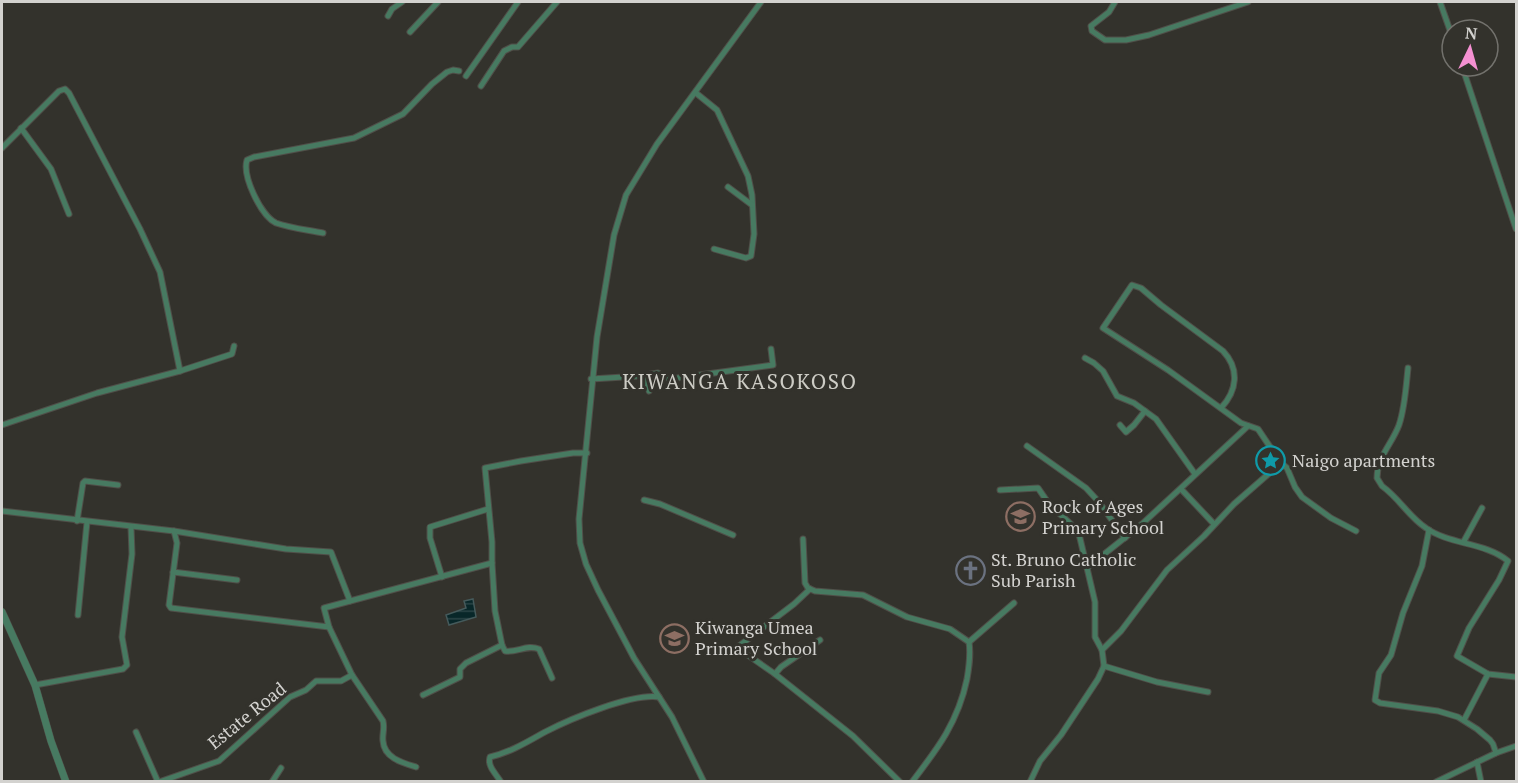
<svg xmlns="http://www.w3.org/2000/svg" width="1518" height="783" font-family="'PT Serif',serif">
<defs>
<pattern id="water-rules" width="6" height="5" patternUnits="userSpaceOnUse" patternTransform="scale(1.5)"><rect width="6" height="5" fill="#082729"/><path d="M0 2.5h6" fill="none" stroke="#2b4547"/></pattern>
</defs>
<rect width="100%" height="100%" fill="#33322c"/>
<polygon fill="url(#water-rules)" stroke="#455a5b" stroke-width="1.5" points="473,599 476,617 449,625 446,615 466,608 464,601"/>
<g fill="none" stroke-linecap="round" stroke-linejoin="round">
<defs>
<g id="minor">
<polyline points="1115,2 1109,12 1091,26 1092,31 1105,40 1126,40 1149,35 1248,2"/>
<polyline points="1440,2 1452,36"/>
<polyline points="388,16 392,9 402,2"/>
<polyline points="410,32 438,2"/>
<polyline points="1462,66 1516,229"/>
<polyline points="466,76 518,2"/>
<polyline points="481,86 504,51 512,47 518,47 557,2"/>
<polyline points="696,93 717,110 748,176 752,195 754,234 751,256 746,258 714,249"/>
<polyline points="21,128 51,169 69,214"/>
<polyline points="2,148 59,91 65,89 69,93 140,229 160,272 180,371"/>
<polyline points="728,187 752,205"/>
<path d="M323,233C308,230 290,228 276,223C261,216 242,176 247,160L254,157L354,138L403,114L432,84L447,72L453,70L459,71"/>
<polyline points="1085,358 1094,363 1103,371 1117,396 1134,403 1156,419 1195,474"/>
<path d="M1408,368C1406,387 1405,407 1399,425C1392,444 1377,457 1377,478L1382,486C1399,498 1409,517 1426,528C1450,545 1485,542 1508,561L1499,580L1469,628L1457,656L1488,674L1516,677"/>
<polyline points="640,376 658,373 664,377 670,379 773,365 771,349"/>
<polyline points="591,379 640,376 644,379 649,391"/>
<path d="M1221,408C1237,391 1240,369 1223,351L1161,305L1141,288L1132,285L1103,328L1168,370L1241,423L1258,429L1281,463L1287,468L1295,487L1302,497L1331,518L1356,531"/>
<polyline points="2,425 97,393 180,371 232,354 234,346"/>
<polyline points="1120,425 1126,432 1134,425 1145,411"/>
<polyline points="1027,446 1086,488 1098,501 1125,538"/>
<polyline points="1181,489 1214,524"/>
<polyline points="1000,490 1038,488 1049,504 1073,526 1079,534 1095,602 1095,637 1102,650"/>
<polyline points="644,500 660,504 733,535"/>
<polyline points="2,511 174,531 286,549 331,552 350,601"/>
<polyline points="77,521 83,483 85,481 118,485"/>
<polyline points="1429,530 1422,566 1403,613 1391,655 1379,673 1375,700 1380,703 1438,711 1458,717 1477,729 1490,740 1493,744 1496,753"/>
<polyline points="174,531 177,543 169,605 171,608 329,627 324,608 492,563 492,542 485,468 521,461 573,453 587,453"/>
<path d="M803,539L805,583L808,588L815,591L863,595L907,617L950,629L969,642C971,655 969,667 967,679C958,722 938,748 912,782"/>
<polyline points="1464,541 1482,508"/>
<polyline points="1088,567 1142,524 1248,426"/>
<polyline points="173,572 237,580"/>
<polyline points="442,577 430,538 430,527 488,509"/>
<polyline points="78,615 87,522"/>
<path d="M329,627L352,675L383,721C385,729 382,734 383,741C384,758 403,763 416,767"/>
<polyline points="820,640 781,667 775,674 853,736 900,782"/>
<polyline points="969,642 1014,603"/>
<path d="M502,645L505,651C517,653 527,644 539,649L552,678"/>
<polyline points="1104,666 1157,682 1208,692"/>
<polyline points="775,674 742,651 739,646 794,604 810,589"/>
<polyline points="35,685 123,669 127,665 122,637 132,554 131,527"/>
<polyline points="423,695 460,677 460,669 466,663 502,645 495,611 492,563"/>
<polyline points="1464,720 1488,674"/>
<polyline points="136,732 158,782"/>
<polyline points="1477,762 1481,782"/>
<polyline points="159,782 219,761 290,697 306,690 316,681 341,681 352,675"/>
<polyline points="272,782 281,768"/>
<path d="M501,782C496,774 487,766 490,757C511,752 527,742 545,732C570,719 632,693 659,697"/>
<polyline points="704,782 672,717 634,658 598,590 586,564 580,543 579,519 597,337 614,235 626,195 657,144 761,2"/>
<polyline points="1030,782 1040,761 1061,735 1098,679 1104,666 1102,650 1121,631 1167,570 1204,536 1234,504 1281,463"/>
<polyline points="1436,782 1496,753 1516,746"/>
</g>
<polyline id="tertiary" points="2,612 35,685 51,741 66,782"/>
</defs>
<use href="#minor" stroke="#504f49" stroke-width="7"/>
<use href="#tertiary" stroke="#504f49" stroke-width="8"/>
<use href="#minor" stroke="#477a61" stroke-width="5"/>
<use href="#tertiary" stroke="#477a61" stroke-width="7"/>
</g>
<defs>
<symbol id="sight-ring" viewBox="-11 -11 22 22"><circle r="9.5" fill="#33322c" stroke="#0f9aa8" stroke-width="1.5"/><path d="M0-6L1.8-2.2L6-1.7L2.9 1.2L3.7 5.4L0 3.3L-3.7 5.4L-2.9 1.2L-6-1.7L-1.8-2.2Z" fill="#0f9aa8"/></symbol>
<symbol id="school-ring" viewBox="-11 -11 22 22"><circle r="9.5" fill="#33322c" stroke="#8d6e63" stroke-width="1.5"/><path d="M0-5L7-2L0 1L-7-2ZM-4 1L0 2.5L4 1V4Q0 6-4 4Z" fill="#8d6e63"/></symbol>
<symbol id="church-ring" viewBox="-11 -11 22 22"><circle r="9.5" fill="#33322c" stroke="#6b7280" stroke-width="1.5"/><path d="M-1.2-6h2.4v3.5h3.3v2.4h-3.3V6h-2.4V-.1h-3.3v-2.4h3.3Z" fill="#6b7280"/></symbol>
</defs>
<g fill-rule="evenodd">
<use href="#sight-ring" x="1254" y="444" width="33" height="33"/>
<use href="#school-ring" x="1004" y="500" width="33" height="33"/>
<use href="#church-ring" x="954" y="554" width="33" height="33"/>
<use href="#school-ring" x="658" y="622" width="33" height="33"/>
</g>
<g text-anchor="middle" stroke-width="6" stroke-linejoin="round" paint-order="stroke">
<g font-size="18" fill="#d3d2cf" stroke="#33322c" text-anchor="start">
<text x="1292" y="467">Naigo apartments</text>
<text x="1042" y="513">Rock of Ages<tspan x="1042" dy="21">Primary School</tspan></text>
<text x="991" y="566">St. Bruno Catholic<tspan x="991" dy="21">Sub Parish</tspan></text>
<text x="695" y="634">Kiwanga Umea<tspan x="695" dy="21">Primary School</tspan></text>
</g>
<g font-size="18" fill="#d3d2cf" stroke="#33322c">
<text transform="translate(247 716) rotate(-39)" y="6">Estate Road</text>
</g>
<g font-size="21" letter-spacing="1.5" fill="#cdccc5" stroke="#33322c">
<text x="740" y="389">KIWANGA KASOKOSO</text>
</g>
</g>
<rect width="1518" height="783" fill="none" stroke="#d3d2cf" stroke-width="6"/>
<g transform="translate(1470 48) rotate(5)"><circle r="28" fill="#33322c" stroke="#73726d" stroke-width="1.5"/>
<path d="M0-4.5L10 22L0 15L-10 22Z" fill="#f591d2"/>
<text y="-9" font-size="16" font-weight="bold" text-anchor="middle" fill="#d3d2cf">N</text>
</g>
</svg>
